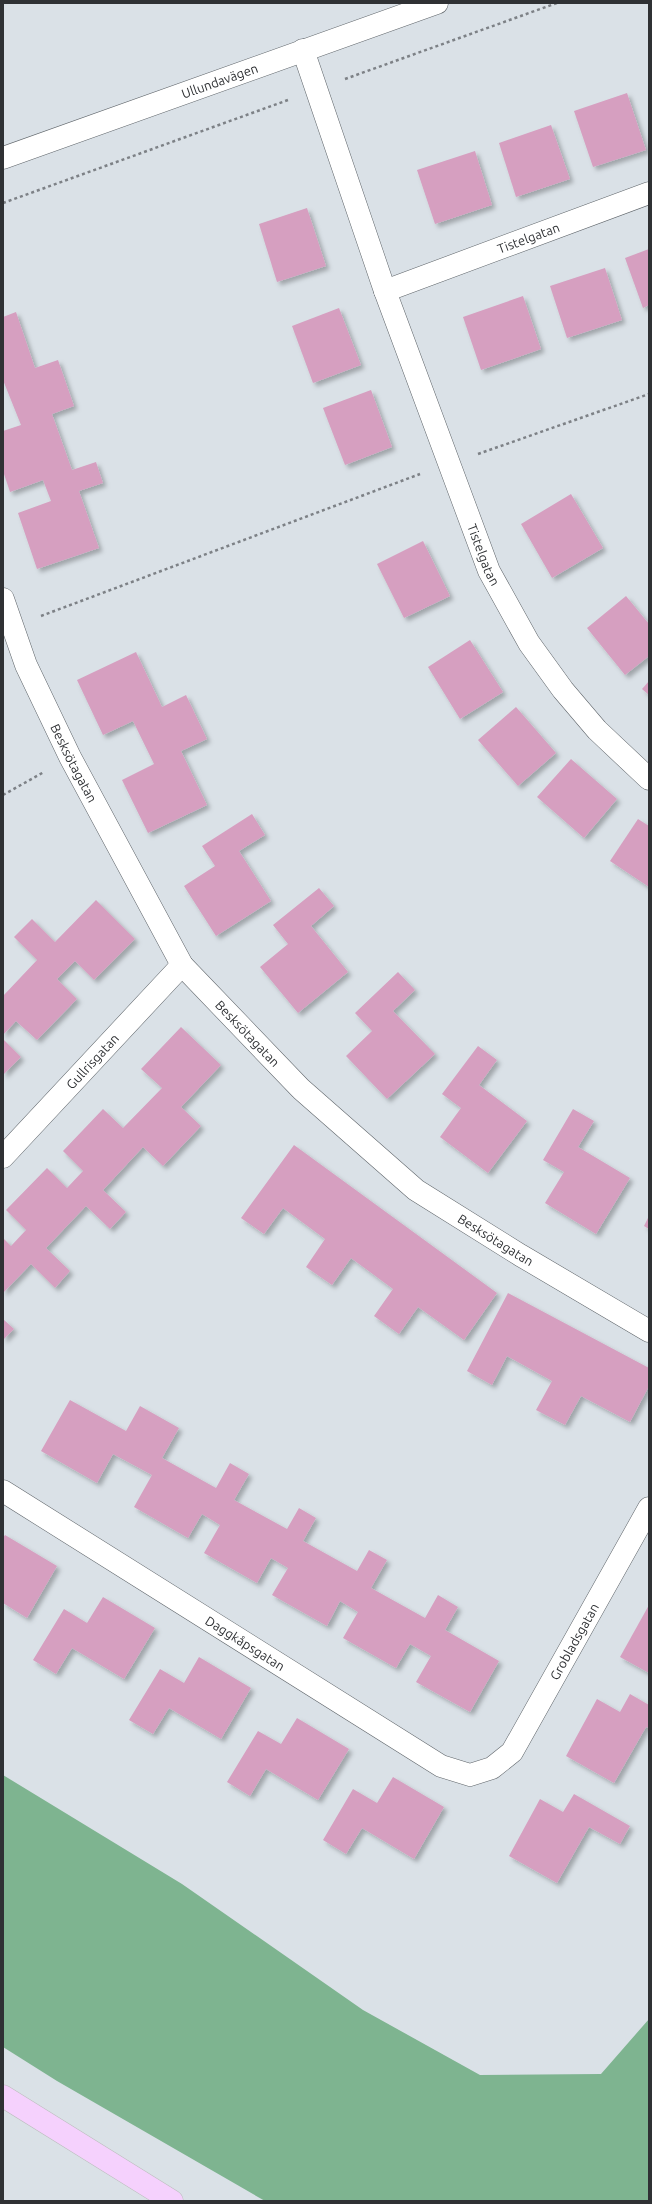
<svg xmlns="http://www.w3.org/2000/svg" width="652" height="2204" font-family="Ubuntu,sans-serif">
<defs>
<filter id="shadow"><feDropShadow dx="3.5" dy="3.5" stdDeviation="2" flood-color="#0004"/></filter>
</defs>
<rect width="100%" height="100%" fill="#dae1e7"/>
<polygon fill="#7eb490" points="3,1775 182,1884 363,2010 480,2075 601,2074 649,2019 649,2201 265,2201 57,2081 3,2047"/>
<g fill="#d69fc0" filter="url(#shadow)">
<polygon points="627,93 646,150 593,167 574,111"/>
<polygon points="551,125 570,179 516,197 499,143"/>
<polygon points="475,151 492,205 435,224 417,170"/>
<polygon points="307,208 326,266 277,282 259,224"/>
<polygon points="649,249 649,305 643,308 625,258"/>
<polygon points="605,268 622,320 567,338 550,286"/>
<polygon points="523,296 541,349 481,370 463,317"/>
<polygon points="339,308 361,365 313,383 292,326"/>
<polygon points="16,312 35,368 58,360 74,406 52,414 72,470 96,462 103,483 79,491 99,548 37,569 18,513 51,501 43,480 10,492 3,471 3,431 21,425 3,380 3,317"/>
<polygon points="371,390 392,447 345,465 323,408"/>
<polygon points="571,494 603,548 552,578 521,524"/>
<polygon points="423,541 450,596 404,618 377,564"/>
<polygon points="626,596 649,624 649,656 625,675 587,628"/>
<polygon points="470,640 503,692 460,719 428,667"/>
<polygon points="136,652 162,707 186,695 207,739 181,751 207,805 148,833 122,780 154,764 133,721 103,735 77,680"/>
<polygon points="649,681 649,695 642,689"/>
<polygon points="516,707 556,753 518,786 478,740"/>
<polygon points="571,759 617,799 584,838 537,797"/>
<polygon points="252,814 265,835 239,851 271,901 216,936 184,886 215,866 202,846"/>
<polygon points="638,819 649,826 649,887 610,861"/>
<polygon points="319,888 334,906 311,926 348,972 298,1013 260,967 288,944 273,925"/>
<polygon points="96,900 135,939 94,980 75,961 57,979 77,999 37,1040 16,1021 3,1035 3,996 37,960 14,937 32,919 55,942"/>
<polygon points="398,972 415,990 393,1011 435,1054 387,1099 346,1056 372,1031 355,1013"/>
<polygon points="181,1027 221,1065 181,1107 201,1126 163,1166 143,1147 103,1190 126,1212 110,1229 86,1206 46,1248 70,1271 55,1288 31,1264 3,1293 3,1238 11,1246 26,1230 6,1210 47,1168 67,1188 83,1171 63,1151 103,1109 123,1128 162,1088 141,1069"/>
<polygon points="3,1039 21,1057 3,1075"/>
<polygon points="478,1046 497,1060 479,1085 527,1121 488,1173 440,1137 461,1108 442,1094"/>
<polygon points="573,1109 594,1121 578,1147 630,1178 596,1234 545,1203 564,1172 543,1160"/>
<polygon points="294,1145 497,1293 464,1340 418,1307 399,1334 374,1316 393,1289 351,1258 332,1285 306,1267 325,1239 283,1208 264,1234 241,1218"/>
<polygon points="649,1216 649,1229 644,1226"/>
<polygon points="508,1293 649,1368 649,1386 630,1422 581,1396 565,1425 536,1410 552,1381 507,1356 492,1385 467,1371"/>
<polygon points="3,1319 14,1329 3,1340"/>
<polygon points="70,1400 126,1431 140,1406 179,1428 162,1458 216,1488 230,1463 249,1474 234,1500 287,1529 299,1508 316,1518 303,1541 357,1571 369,1550 387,1560 371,1588 425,1618 438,1595 458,1607 445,1630 499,1661 470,1712 416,1682 431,1656 410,1644 396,1668 343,1638 358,1612 340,1601 327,1626 272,1595 288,1568 271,1558 257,1583 204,1553 220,1525 202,1514 188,1538 134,1507 152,1475 113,1454 97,1483 41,1451"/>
<polygon points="5,1535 57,1566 27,1618 3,1603 3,1538"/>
<polygon points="103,1597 155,1628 124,1679 72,1648 56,1674 33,1660 64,1609 87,1623"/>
<polygon points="649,1605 649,1673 620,1657"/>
<polygon points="199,1657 251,1688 221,1739 169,1708 153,1734 129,1720 160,1669 184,1683"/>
<polygon points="630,1694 649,1705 649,1728 646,1727 614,1783 566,1756 597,1699 620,1712"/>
<polygon points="297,1718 349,1749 318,1800 266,1769 250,1796 227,1782 258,1731 281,1744"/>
<polygon points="393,1777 444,1807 414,1859 362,1828 346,1854 323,1840 353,1789 377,1803"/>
<polygon points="574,1794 630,1826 620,1844 589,1827 557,1883 509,1856 540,1799 563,1812"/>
</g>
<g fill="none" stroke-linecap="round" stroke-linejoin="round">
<defs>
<g id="minor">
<path id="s1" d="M303,50L385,291L489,571L529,643L563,690L597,730L649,779"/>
<path id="s2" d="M3,158L437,3"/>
<path id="s3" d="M385,291L649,193"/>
<path id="s4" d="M3,599L26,665L70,757L182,965L301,1089L416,1190L520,1255L649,1331"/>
<path id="s5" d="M3,1157L182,965"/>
<path id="s6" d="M3,1491L441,1766L470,1775L492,1768L512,1752L649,1508"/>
</g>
<polyline id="major" points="3,2096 172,2201"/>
</defs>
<use href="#minor" stroke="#5f656a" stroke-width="23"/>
<use href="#major" stroke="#bcbdbe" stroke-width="23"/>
<g stroke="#7d8186" stroke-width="2.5" stroke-dasharray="3 3" stroke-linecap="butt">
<polyline points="345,79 557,3"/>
<polyline points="3,203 288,100"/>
<polyline points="478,454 649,394"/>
<polyline points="41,616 420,474"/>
<polyline points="3,795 44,772"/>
</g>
<use href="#minor" stroke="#fff" stroke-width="22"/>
<use href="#major" stroke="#f5d1fd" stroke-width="22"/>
</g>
<g text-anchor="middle" stroke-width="3" stroke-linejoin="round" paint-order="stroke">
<g font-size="13" fill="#2f3134" stroke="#fff">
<text dy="5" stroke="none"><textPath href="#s2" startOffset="230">Ullundavägen</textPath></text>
<text dy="5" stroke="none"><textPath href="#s3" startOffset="153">Tistelgatan</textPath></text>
<text dy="5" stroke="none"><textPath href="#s1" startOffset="536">Tistelgatan</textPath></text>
<text dy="5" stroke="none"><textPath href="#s4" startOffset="179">Besksötagatan</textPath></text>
<text dy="5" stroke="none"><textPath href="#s4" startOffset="503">Besksötagatan</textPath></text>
<text dy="5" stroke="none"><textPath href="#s5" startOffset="131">Gullrisgatan</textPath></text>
<text dy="5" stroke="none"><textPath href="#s4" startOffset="827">Besksötagatan</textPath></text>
<text dy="5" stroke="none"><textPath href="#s6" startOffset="723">Grobladsgatan</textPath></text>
<text dy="5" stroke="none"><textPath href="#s6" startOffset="286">Daggkåpsgatan</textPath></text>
</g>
</g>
<rect width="652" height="2204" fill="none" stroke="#2f3134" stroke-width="8"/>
</svg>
